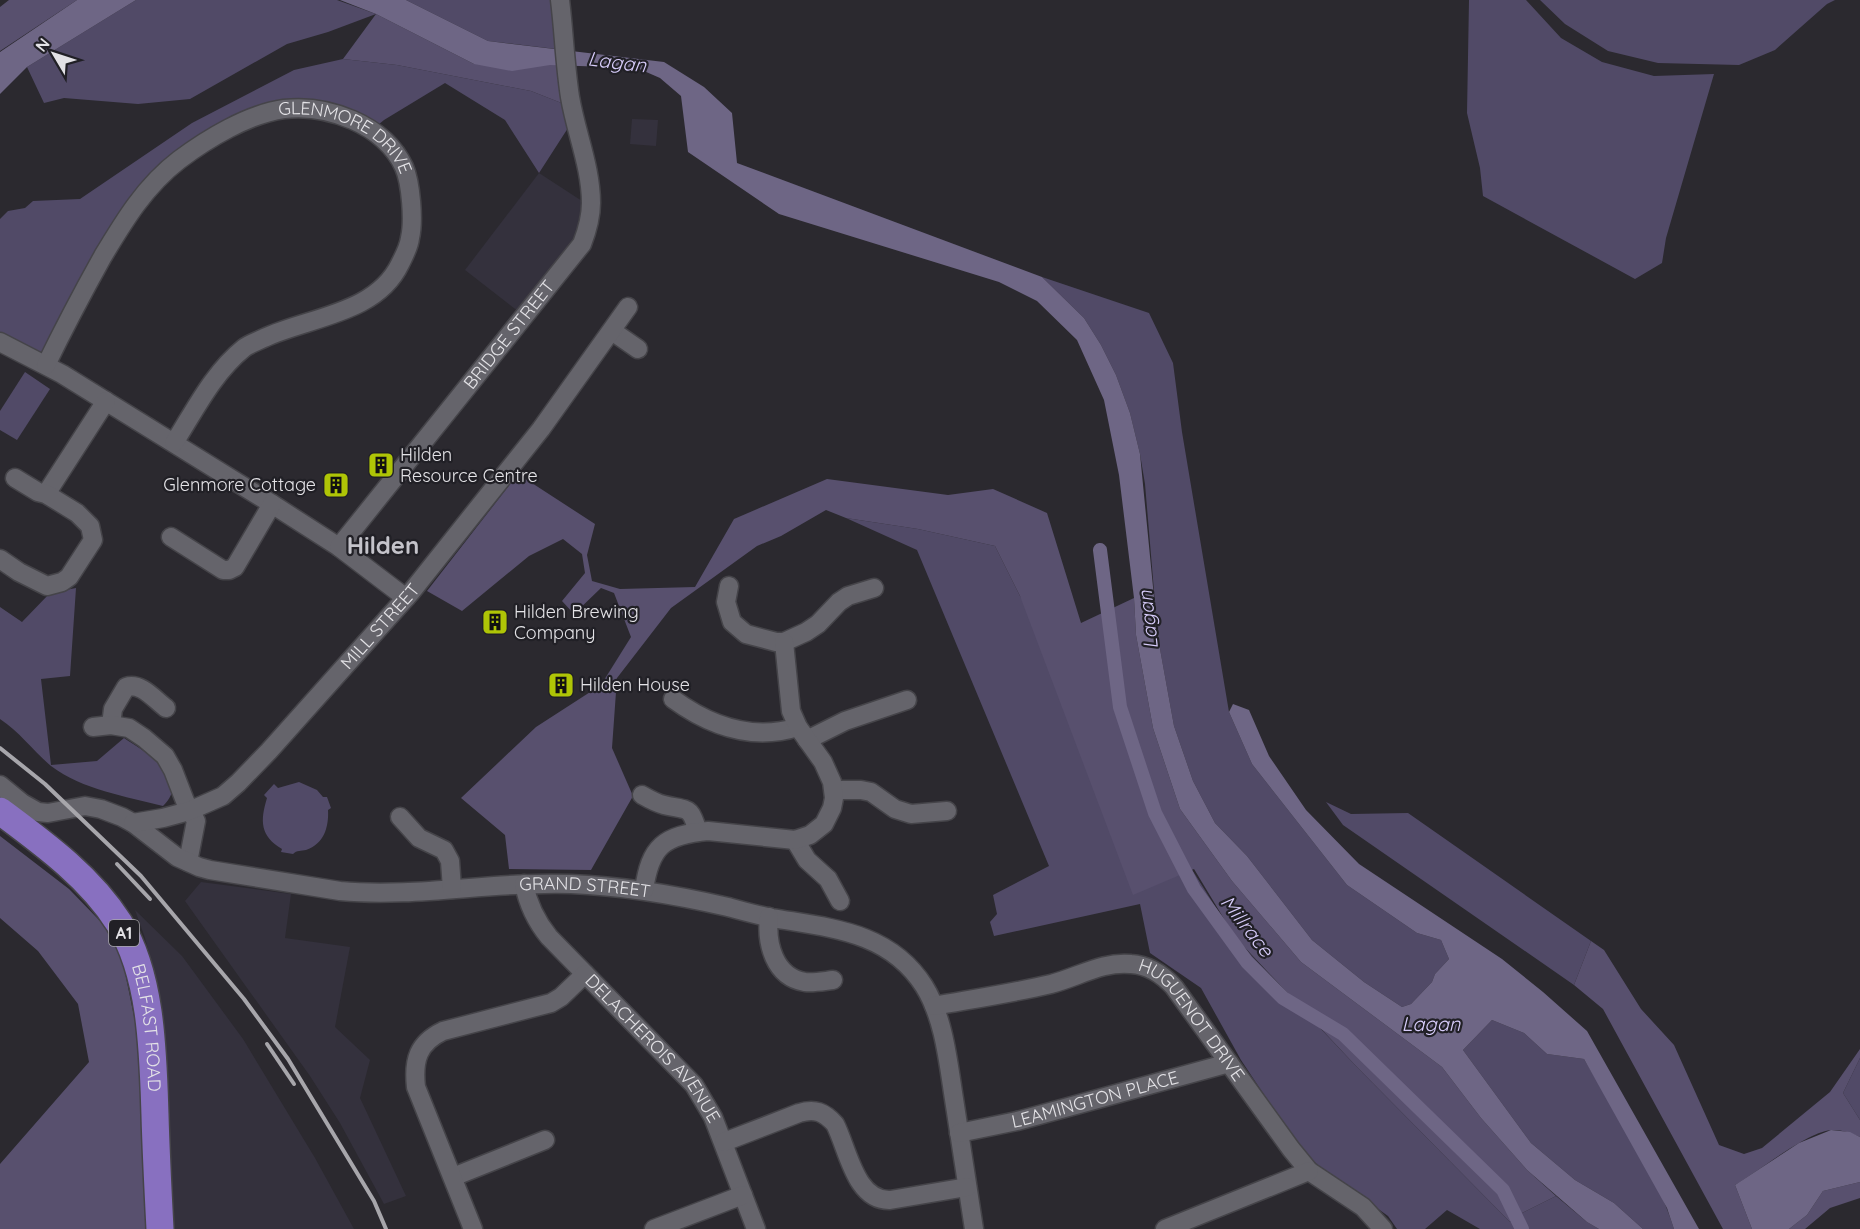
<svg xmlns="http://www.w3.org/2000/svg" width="1860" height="1229" font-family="Quicksand,sans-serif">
<rect width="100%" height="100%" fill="#2b292f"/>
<g fill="#34313d">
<polygon points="632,119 658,120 656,146 630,144"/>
<polygon points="539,173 582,201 577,232 574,244 519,312 465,270"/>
<polygon points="201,882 291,894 285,938 350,947 335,1027 370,1060 360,1098 406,1196 384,1204 340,1123 310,1076 185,901"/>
<polygon points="135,910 182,956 243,1039 315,1158 354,1229 172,1229 162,1026 155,975 145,938"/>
</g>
<g fill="#514a67">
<polygon points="136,0 337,0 376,14 328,32 287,44 190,99 138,104 64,98 44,103 27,67"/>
<polygon points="406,0 552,0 556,49 488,41"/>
<polygon points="1469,0 1526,0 1561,38 1602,62 1654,76 1714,74 1666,238 1662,263 1635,279 1483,196 1480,168 1467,113"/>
<polygon points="1540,0 1835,0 1827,4 1775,50 1739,65 1658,63 1608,51 1565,24"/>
<polygon points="343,59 397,65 531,91 564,104 568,128 539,173 505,120 445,83 384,120 378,125 321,106 186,147 42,353 32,351 0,334 0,219 8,211 25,208 33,201 80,199 192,123 294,70"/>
<polygon points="1042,277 1149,313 1173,363 1182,432 1229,712 1252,764 1347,885 1417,933 1441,940 1449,959 1435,974 1432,982 1411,1004 1402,1007 1364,982 1312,940 1247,856 1215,823 1193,781 1174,726 1158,638 1145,484 1140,454 1130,413 1116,375 1101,345 1084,318"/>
<polygon points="25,372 50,389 17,440 0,430 0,411"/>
<polygon points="846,518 918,529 995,546 1020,596 1235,938 1355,1065 1510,1222 1520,1214 1556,1196 1587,1222 1599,1229 1480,1229 1447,1210 1425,1229 1397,1229 1388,1216 1313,1162 1286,1128 1241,1060 1201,988 1150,953 1140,904 994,936 990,922 997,914 993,895 1049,866 917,550"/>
<path d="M76,588L70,676L41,679L51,765L97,761L124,738C146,753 193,777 163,806C125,796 83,790 51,766C33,751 20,732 0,719V607L22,622L50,593Z"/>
<path d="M299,782L317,790L323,797H327L331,808L328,810C329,827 324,844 306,850C301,851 297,850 293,854L281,852L282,849C260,836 260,821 267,798L264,795L274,784L278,788Z"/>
<polygon points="1326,802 1351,814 1408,813 1591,941 1574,985 1343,825"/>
<path d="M1492,1020L1524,1033L1547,1054L1584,1059C1614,1111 1657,1172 1674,1229H1643L1614,1203L1575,1180L1531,1143L1463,1050Z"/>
<polygon points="1860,1058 1860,1120 1843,1093"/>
</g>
<g fill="#58506e">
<polygon points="9,0 77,0 0,51 0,7"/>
<polygon points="376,14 474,64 561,65 564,104 531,91 397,65 343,59"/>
<polygon points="518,474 595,524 587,555 592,581 620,589 695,587 734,519 827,479 948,495 993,489 1047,513 1081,623 1134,598 1136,635 1153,728 1180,809 1232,881 1301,962 1442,1067 1481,1118 1527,1170 1556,1196 1520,1214 1510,1222 1355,1065 1235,937 1194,869 1133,895 1020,596 995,546 918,529 846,518 826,510 781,536 757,546 671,608 617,678 612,748 633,796 591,870 509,869 505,835 461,798 536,727 601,685 631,637 614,593 601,588 574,614 562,601 585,573 582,554 563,539 529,556 462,611 427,591"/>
<polygon points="0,836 69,889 100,921 120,948 136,1026 150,1229 0,1229 0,1164 89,1062 78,1004 38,951 0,918"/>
<path d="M1591,941L1604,950L1641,1009L1674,1045L1719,1145L1744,1154L1762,1148L1830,1092L1860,1049V1058L1843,1093L1860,1120V1137C1851,1133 1843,1130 1833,1130C1809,1130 1758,1172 1735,1185L1752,1229H1723L1603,1009L1574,985Z"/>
<polygon points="1860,1182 1860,1198 1830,1208 1805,1229 1789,1229 1807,1215 1823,1191"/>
</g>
<g fill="#6e6685">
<polygon points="77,0 136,0 27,67 0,94 0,52"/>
<polygon points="340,0 406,0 488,41 664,62 704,87 732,113 737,163 1042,277 1084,318 1101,345 1116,375 1130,413 1140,454 1158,638 1174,726 1193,781 1215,823 1247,856 1312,940 1364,982 1402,1007 1411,1004 1432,982 1435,974 1449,959 1441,940 1417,933 1347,885 1252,764 1229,712 1233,704 1249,710 1269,756 1306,810 1359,864 1502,959 1543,992 1587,1031 1699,1229 1674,1229 1667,1208 1584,1059 1547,1054 1524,1033 1492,1020 1463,1050 1531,1143 1575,1180 1614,1203 1643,1229 1599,1229 1587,1222 1527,1170 1481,1118 1442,1067 1301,962 1232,881 1180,809 1153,728 1136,635 1134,598 1119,475 1104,400 1077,340 1037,301 999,282 779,214 688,152 681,96 660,78 637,68 550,65 512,71 474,64 376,14"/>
<polygon points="1831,1130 1850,1132 1860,1137 1860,1182 1823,1191 1807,1215 1789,1229 1752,1229 1735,1185 1799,1143"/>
</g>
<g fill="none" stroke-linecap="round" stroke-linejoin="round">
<polyline stroke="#6e6685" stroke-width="14" points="1100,550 1120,707 1155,813 1194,889 1247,962 1283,998 1343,1034 1503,1190 1522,1229"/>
<defs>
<g id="minor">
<polyline points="612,331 638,349"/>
<polyline points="0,342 62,374 272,504 339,547 406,598"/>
<path id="s1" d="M46,365C64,328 83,292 103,256C124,221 145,186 179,160C207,139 248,114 284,109C327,104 384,124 404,167C411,183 414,221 410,238C409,247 404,256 400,264C376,314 309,317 264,338C258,341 249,344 244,348C213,373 195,410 174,443"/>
<polyline points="46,494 106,401"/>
<polyline points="171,537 223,570 229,570 235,567 272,504"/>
<path id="s2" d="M339,547L582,244C587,231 591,216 591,203C591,167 576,133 570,97C565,65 564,32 560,0"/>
<polyline points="0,559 19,572 47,586 62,582 69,577 93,540 90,526 77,513 46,494 38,492 15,478"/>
<polyline points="729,586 726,602 732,622 746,634 776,642 784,642 806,632 818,624 839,602 848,596 874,588"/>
<path d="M673,699C710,726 753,741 798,727"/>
<path d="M111,725L113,709L126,687C141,682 154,699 166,708"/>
<polyline points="93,727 111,725 129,728 144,738 165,756 173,770 185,801 196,821 188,862"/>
<polyline points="807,740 845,721 907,700"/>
<path id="s3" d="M0,785L22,803L38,812L48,813L85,806L101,809L122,817L133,823L177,857L199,867L210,870L340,891C417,898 494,881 571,884C624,886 676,895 728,907C743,911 757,915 772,918C830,928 889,931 924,986C944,1018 948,1061 954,1099C961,1142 967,1186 974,1229"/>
<polyline points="834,790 861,790 871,792 895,809 911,814 947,811"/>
<path d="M642,795C649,799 656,803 664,805C689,811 690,805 698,832"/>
<polyline points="400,817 419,838 444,850 450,861 452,889"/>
<path id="s4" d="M133,823L163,818L189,811L223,796L238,783L269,751L412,591L541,429L628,307"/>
<polyline points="795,840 807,860 828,879 840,901"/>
<path id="s5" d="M524,884C528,905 536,921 549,937L694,1085L713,1117L756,1229"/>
<path d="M644,890C650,846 664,835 708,831L795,840L810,835L824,824L832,808L834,798L832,782L823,762L798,727L791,711L784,642"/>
<path d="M769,917C766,943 774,977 805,982C814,983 824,981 833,980"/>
<path id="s6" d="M934,1006C973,999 1013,993 1051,984C1078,977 1103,961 1131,964C1149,965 1162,974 1174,987L1291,1149L1309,1171L1363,1207L1383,1229"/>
<path id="s7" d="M959,1133L1017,1121L1229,1063"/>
<path d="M724,1142L799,1113C815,1108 824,1112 835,1124C848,1149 855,1201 890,1200L967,1187"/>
<polyline points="453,1177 545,1140"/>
<path d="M473,1229L416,1087C413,1060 418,1043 443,1031L551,1003L561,997L585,974"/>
<polyline points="654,1229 743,1195"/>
<polyline points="1165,1229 1309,1171"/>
</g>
<g id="highway">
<path id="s8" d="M0,811C43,843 90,877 119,923C152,976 153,1054 155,1115C156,1153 158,1191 160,1229"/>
</g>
</defs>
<use href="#minor" stroke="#454449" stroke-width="21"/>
<use href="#highway" stroke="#454449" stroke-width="30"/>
<use href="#minor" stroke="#65646b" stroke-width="18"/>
<use href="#highway" stroke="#8870c0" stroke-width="27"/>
<g stroke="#a7a6ab" stroke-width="4">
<polyline points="0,748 45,784 141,876 244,999 288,1059 374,1201 386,1229"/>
<polyline points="117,864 150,899"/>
<polyline points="267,1044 294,1084"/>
</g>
</g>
<defs>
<symbol id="building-square" viewBox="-11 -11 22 22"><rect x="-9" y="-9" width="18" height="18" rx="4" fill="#afc506" stroke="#212026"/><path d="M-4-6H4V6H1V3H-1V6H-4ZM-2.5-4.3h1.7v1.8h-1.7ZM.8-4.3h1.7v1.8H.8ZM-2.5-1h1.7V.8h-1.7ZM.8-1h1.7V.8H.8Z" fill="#111"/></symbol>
</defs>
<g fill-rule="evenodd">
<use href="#building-square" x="366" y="450" width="30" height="30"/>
<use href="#building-square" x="321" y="470" width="30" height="30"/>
<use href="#building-square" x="480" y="607" width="30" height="30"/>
<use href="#building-square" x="546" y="670" width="30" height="30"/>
</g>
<g text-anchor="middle" stroke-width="4.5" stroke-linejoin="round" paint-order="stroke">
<rect fill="#212026" stroke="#a9a8ac" stroke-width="1.5" x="109" y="920" width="30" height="26" rx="4.5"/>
<g font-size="16" font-weight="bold" fill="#e3e2e6">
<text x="124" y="939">A1</text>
</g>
<g font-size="18" fill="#e3e2e6" stroke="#212026">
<text dy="6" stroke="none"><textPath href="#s1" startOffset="435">GLENMORE DRIVE</textPath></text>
<text dy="6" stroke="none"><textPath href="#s2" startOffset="272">BRIDGE STREET</textPath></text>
<text dy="6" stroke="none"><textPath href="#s4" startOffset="326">MILL STREET</textPath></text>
<text dy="6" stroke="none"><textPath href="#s3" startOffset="614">GRAND STREET</textPath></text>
<text dy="6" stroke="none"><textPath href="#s6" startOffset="288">HUGUENOT DRIVE</textPath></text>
<text dy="6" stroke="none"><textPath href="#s8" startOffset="274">BELFAST ROAD</textPath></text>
<text dy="6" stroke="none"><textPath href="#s5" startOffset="212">DELACHEROIS AVENUE</textPath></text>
<text dy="6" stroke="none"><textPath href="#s7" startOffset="140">LEAMINGTON PLACE</textPath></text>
</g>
<g font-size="18" fill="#e3e2e6" stroke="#212026" text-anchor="start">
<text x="400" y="461">Hilden<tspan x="400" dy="21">Resource Centre</tspan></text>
<text x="316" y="491" text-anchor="end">Glenmore Cottage</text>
<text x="514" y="618">Hilden Brewing<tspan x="514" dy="21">Company</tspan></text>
<text x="580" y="691">Hilden House</text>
</g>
<g font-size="20" font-style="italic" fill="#d7ccfa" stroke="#212026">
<text transform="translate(617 62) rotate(7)" y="7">Lagan</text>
<text transform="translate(1148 620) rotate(-96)" y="7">Lagan</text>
<text transform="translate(1247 926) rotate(52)" y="7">Millrace</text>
<text x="1431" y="1031">Lagan</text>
</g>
<g font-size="24" font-weight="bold" fill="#c4c3ca" stroke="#212026">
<text x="383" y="554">Hilden</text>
</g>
</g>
<g transform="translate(54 54) rotate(309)" stroke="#212026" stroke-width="4.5" paint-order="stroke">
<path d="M0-4.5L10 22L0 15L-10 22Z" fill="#e3e2e6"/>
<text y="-9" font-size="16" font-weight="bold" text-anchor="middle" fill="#e3e2e6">N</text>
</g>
</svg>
